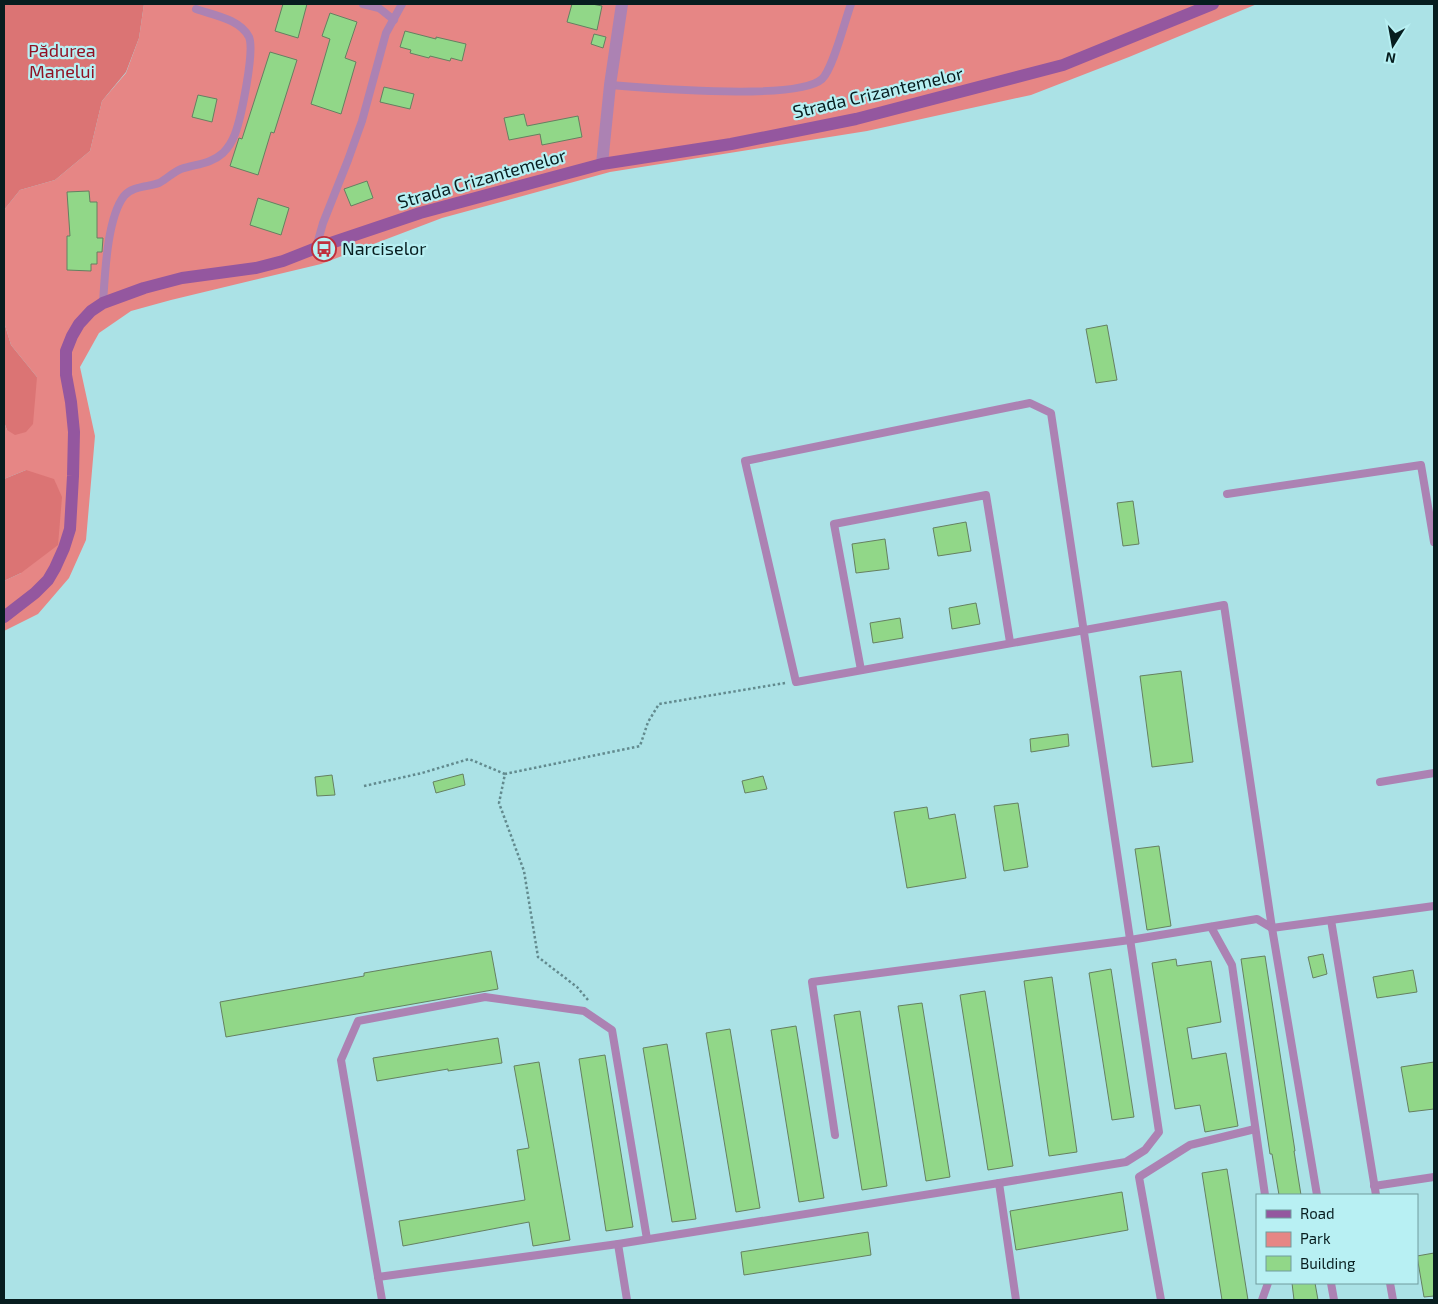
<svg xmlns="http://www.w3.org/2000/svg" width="1438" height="1304" font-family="'Exo 2',sans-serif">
<rect width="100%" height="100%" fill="#abe2e6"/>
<polygon fill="#e68685" points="144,4 1257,4 1129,57 1031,95 867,131 610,172 442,218 321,264 171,300 131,311 99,333 80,367 95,436 86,540 69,578 38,614 4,631 4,581 21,573 26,470 4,479 4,422 7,430 37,377 11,345 4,322 4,210 20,190 55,180 90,151 102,101 126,73 139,38"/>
<g fill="#db7474">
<polygon points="4,4 144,4 139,38 126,72 102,101 90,151 55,180 20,190 4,210"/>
<polygon points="4,322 11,345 37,377 33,424 26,432 15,435 7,430 4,422"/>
<polygon points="26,470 54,479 62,497 58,545 21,573 4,581 4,479"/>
</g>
<g fill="#91d788" stroke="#658061">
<polygon points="283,4 307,4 298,38 275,31"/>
<polygon points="572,4 592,4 602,6 597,30 567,22"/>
<polygon points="330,13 357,22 345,58 356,62 341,114 311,104 330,39 322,36"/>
<polygon points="405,31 436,39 436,37 466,44 462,61 451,58 450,61 430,56 429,58 410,53 411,50 400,47"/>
<polygon points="594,34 606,37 603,48 591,44"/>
<polygon points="270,52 297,60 274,133 271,132 258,175 230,166 239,138 242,139"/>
<polygon points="384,87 414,94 410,109 380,102"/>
<polygon points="198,95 217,99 212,122 192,117"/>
<polygon points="524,114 527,126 578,116 582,137 542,145 540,134 509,140 504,118"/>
<polygon points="367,181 373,198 351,206 344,189"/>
<polygon points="89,191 90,202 97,202 97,238 103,238 102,252 97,252 97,264 91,264 91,271 67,270 67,236 70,236 67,192"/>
<polygon points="258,198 289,208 281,235 250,225"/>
<polygon points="1107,325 1117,380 1096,383 1086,329"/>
<polygon points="1133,501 1139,544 1123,546 1117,503"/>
<polygon points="966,522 971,551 938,556 933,528"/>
<polygon points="885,539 889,569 856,573 852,544"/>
<polygon points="976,603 980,624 952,629 949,608"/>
<polygon points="900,618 903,638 873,643 870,623"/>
<polygon points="1181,671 1193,762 1152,767 1140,676"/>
<polygon points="1068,734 1069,746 1031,752 1030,739"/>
<polygon points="463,774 465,785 436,793 433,782"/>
<polygon points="332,775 335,795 317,796 315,777"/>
<polygon points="763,776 767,789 745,793 742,781"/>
<polygon points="1018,803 1028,867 1004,871 994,806"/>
<polygon points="927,807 929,819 955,814 966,878 907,888 894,812"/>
<polygon points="1159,846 1171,926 1147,930 1135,849"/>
<polygon points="491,951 498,989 226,1037 220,1002 364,976 364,973"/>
<polygon points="1323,954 1327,974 1313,978 1308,957"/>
<polygon points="1265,956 1295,1151 1294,1151 1301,1195 1279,1195 1272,1154 1270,1154 1241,959"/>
<polygon points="1176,959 1177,966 1211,961 1221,1022 1187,1028 1192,1059 1226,1053 1238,1126 1205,1132 1200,1105 1175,1109 1152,963"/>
<polygon points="1111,969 1134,1117 1112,1120 1089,973"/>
<polygon points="1413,970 1417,992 1377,998 1373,977"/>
<polygon points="1052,977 1077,1152 1049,1156 1024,981"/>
<polygon points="985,991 1013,1166 988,1170 960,995"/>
<polygon points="922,1003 950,1177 926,1181 898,1006"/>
<polygon points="860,1011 887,1186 862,1190 834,1015"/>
<polygon points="796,1026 824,1198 799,1202 771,1030"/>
<polygon points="730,1029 760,1208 736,1212 706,1033"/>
<polygon points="498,1038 502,1063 448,1071 448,1069 377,1081 373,1058"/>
<polygon points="667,1044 696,1219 672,1222 643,1048"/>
<polygon points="605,1055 633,1227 606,1231 579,1059"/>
<polygon points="539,1062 570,1240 533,1246 529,1222 403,1246 399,1221 525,1200 517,1150 529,1148 514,1066"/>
<polygon points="1434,1062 1434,1109 1409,1112 1401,1067"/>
<polygon points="1227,1169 1248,1300 1222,1300 1202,1173"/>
<polygon points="1122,1192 1128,1230 1016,1250 1010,1211"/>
<polygon points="868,1232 871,1255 744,1275 741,1252"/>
<polygon points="1434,1253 1434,1296 1424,1297 1417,1256"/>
<polygon points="1292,1283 1315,1283 1318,1300 1294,1300"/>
</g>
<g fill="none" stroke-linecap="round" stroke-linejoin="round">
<g stroke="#628a8e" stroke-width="2.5" stroke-dasharray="2.5 2.5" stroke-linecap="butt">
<polyline points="364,786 422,773 469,759 505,774"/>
<polyline points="588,1000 577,987 538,957 524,871 499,803 505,774 640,746 648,722 659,704 785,683"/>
</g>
<g stroke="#ac82b3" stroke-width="8">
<polyline points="363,4 379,8 394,20"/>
<path d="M610,85C647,88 798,101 822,79C833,69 845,20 851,4"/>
<polyline points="316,248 323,223 348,160 362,121 386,33 402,4"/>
<path d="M103,303C105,274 107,218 124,196C132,186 148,187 159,183C167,179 173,172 181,169C196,164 211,164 223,153C229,147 232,142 235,134C241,118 255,51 249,37C240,19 213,15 196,9"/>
<polyline points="1227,494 1421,465 1434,542"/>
<polyline points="861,670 834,524 986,495 1010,642"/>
<polyline points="1380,782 1434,773"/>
<polyline points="1331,920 1376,1195"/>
<polyline points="1211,927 1232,965 1265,1195"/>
<polyline points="835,1135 812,982 1130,940 1257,919 1272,928"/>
<path d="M999,1183L1126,1162L1145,1150L1159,1132C1123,892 1087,652 1051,413L1030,403L745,461L796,682L1224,605L1272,928"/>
<polyline points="1374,1186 1434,1177"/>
<polyline points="1317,1195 1272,928 1434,906"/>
<polyline points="618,1244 627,1300"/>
<polyline points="378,1277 618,1244 999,1183 1016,1300"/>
<polyline points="1331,1283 1334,1300"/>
<polyline points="1390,1283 1393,1300"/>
<polyline points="382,1300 341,1060 358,1021 485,997 584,1011 612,1030 647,1239"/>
<polyline points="1161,1300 1139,1177 1190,1145 1255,1129"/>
<polyline points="1262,1300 1268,1283"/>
</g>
<polyline stroke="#ac82b3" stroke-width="12" points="602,164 610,85 622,4"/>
<polyline stroke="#94579f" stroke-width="12" points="4,617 35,593 48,580 55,568 64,548 70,529 73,476 74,432 71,402 66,375 66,351 72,336 79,324 91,311 103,303 144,288 182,278 256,268 283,261 316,248 420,213 602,164 731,144 856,119 1063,65 1213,4"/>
</g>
<defs>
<symbol id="bus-ring" viewBox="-11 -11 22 22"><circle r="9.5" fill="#b8f0f3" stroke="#c02f3c" stroke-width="1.5"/><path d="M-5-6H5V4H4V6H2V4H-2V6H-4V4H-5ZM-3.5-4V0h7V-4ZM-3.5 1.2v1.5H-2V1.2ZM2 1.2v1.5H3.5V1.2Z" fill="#c02f3c"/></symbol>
</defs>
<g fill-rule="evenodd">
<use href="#bus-ring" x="310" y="235" width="28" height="28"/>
</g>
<g text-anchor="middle" stroke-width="4.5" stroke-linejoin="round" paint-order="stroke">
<g font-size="18" fill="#901123" stroke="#b8f0f3">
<text x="62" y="57">Pădurea<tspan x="62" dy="21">Manelui</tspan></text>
</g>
<g font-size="18" fill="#071d1f" stroke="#b8f0f3">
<text transform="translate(878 93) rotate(-13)" y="6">Strada Crizantemelor</text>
<text transform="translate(482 179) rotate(-16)" y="6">Strada Crizantemelor</text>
</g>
<g font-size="18" fill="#071d1f" stroke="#b8f0f3" text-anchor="start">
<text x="342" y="255">Narciselor</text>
</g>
</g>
<rect width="1438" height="1304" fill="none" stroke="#071d1f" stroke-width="10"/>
<rect x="1256" y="1194" width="162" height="90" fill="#b8f0f3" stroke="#719c9e"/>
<rect x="1266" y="1210" width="25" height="8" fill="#94579f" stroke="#719c9e"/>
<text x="1300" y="1219" font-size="15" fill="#071d1f">Road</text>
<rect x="1266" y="1232" width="25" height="15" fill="#e68685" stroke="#719c9e"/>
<text x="1300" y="1244" font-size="15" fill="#071d1f">Park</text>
<rect x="1266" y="1256" width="25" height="15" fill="#91d788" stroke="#719c9e"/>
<text x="1300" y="1269" font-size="15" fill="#071d1f">Building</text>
<g transform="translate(1393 45) rotate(191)" stroke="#b8f0f3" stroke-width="4" paint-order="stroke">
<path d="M0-4L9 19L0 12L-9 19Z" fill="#071d1f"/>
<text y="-8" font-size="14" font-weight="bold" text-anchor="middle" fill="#071d1f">N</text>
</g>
</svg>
